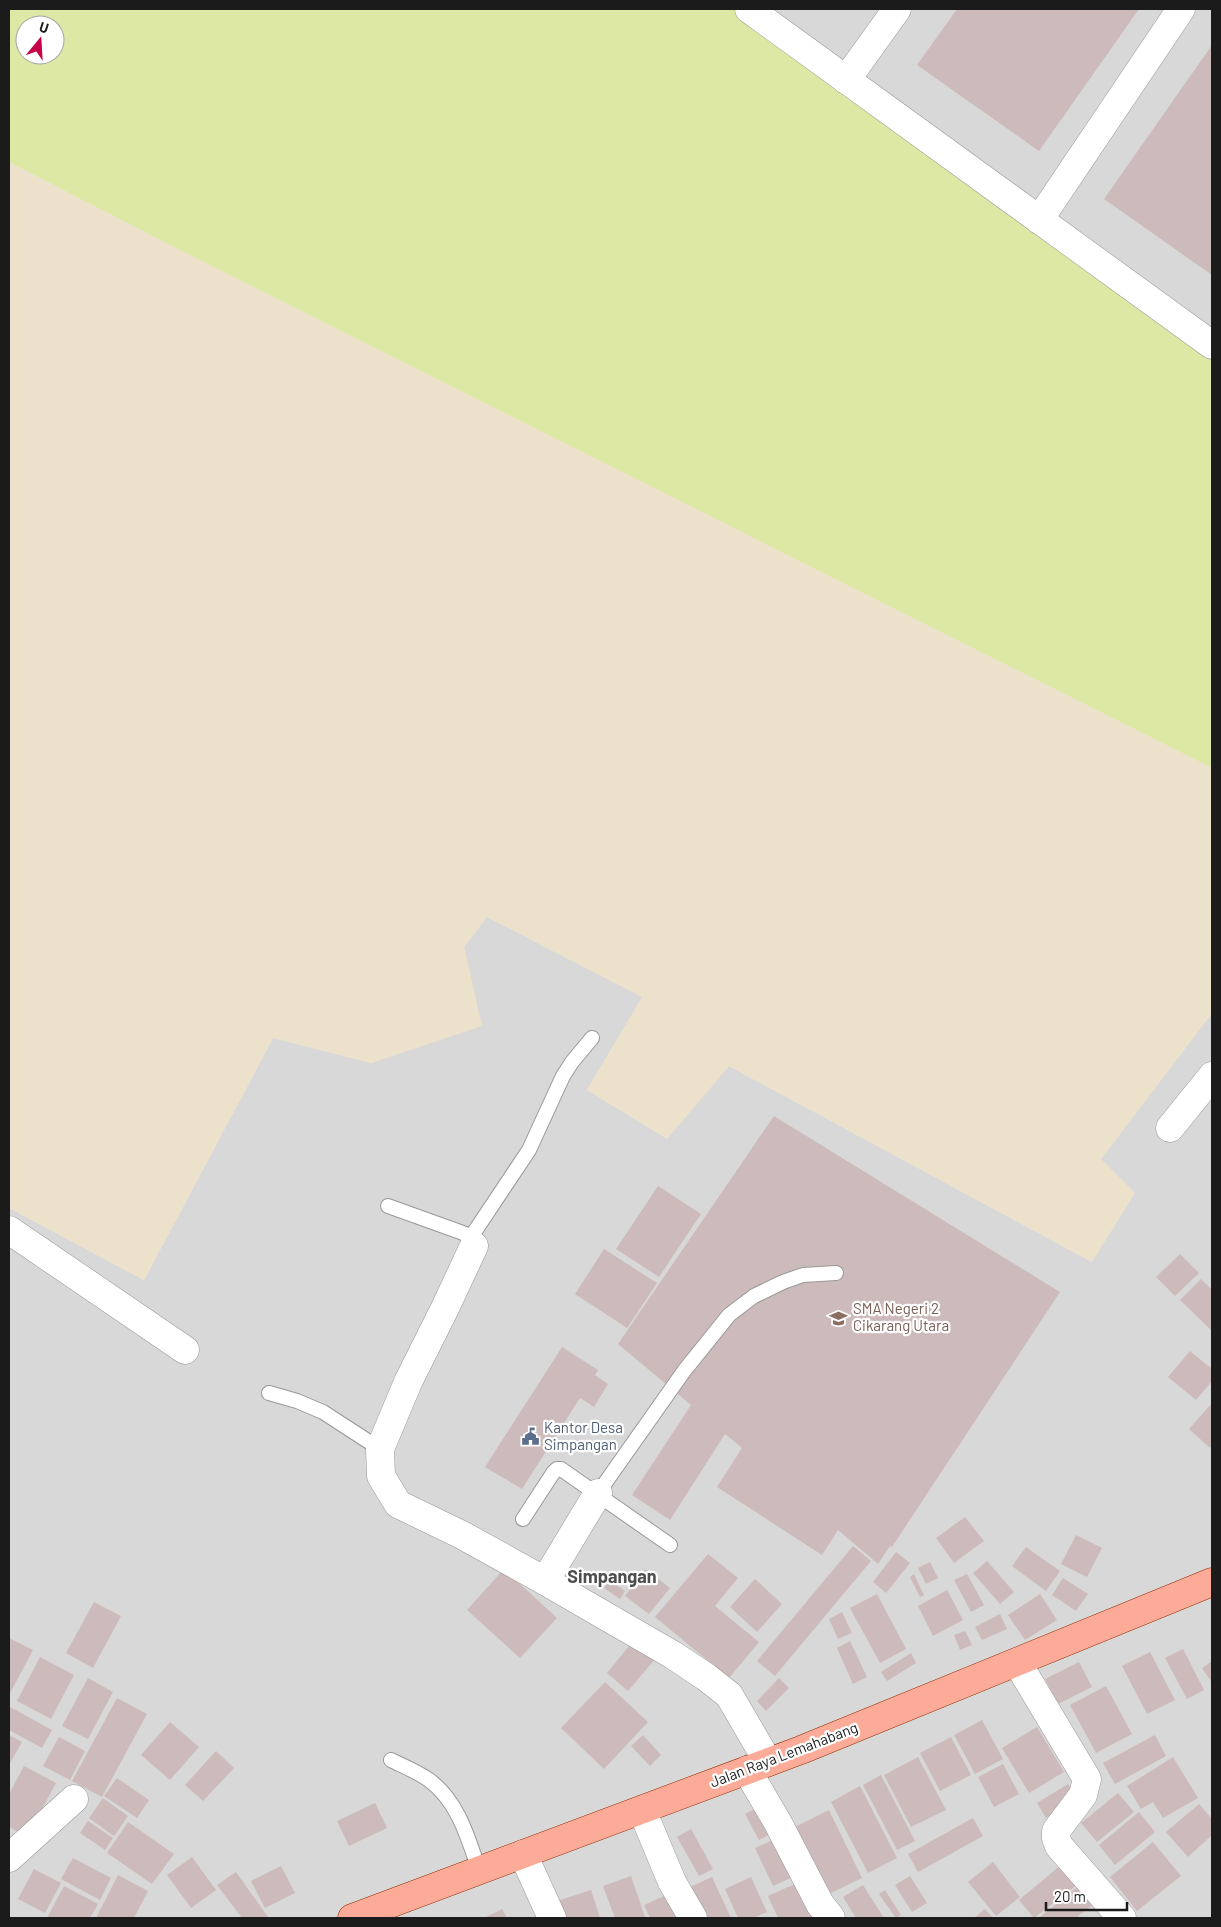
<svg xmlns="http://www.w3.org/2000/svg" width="1221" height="1927" font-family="Barlow,sans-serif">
<rect width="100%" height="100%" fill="#ede4e0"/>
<g fill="#d9d8d8">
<polygon points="735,9 1212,9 1212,361"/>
<polygon points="487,917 643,997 587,1090 667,1138 729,1066 1092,1262 1101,1159 1212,1013 1212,1918 9,1918 9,1208 144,1280 273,1038 371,1063 481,1026 464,947"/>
</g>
<polygon fill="#ece2cb" points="9,162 176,248 1212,768 1212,1013 1101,1159 1135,1193 1092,1262 729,1066 667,1139 587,1090 642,997 487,917 464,947 482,1026 371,1063 273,1038 144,1280 9,1208"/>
<path fill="#dee8a5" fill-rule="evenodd" d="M9,9H735L1212,361V768L176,248L9,162ZM25,25H55V55H25Z"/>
<g fill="#ccbbba">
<polygon points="957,9 1139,9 1039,151 917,65"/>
<polygon points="1212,45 1212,275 1104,199"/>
<polygon points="774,1116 1060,1292 892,1547 890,1546 878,1564 838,1530 822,1555 717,1487 742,1448 725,1434 670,1520 632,1495 691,1405 618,1344"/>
<polygon points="658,1186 701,1214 659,1277 616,1249"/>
<polygon points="604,1249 657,1283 627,1328 575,1294"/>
<polygon points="1180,1254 1199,1273 1175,1296 1156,1277"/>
<polygon points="1201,1279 1212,1290 1212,1331 1180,1300"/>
<polygon points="562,1347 598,1370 595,1375 608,1384 594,1407 580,1398 522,1489 485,1467"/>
<polygon points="1190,1351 1212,1369 1212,1381 1196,1400 1168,1377"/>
<polygon points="1212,1403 1212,1445 1210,1448 1189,1429"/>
<polygon points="965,1517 984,1541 954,1563 936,1538"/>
<polygon points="1076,1535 1102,1548 1087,1577 1061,1564"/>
<polygon points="853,1546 871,1561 775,1676 757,1661"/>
<polygon points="1026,1547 1060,1571 1046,1591 1012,1566"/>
<polygon points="896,1552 910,1563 886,1593 873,1582"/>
<polygon points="708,1554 738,1578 715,1606 759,1642 729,1678 655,1617"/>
<polygon points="987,1561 1014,1592 1000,1604 973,1573"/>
<polygon points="930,1562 938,1578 926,1584 918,1568"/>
<polygon points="504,1569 557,1618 520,1658 467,1610"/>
<polygon points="645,1569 670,1588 649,1614 625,1596"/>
<polygon points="914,1574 924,1595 920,1597 910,1577"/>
<polygon points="967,1574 984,1605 971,1612 954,1580"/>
<polygon points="1063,1578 1088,1594 1076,1611 1052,1595"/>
<polygon points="755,1579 782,1604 757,1632 730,1607"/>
<polygon points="609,1580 625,1591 620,1599 604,1588"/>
<polygon points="947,1590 963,1620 933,1636 918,1606"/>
<polygon points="877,1594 906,1649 880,1663 850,1608"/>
<polygon points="1040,1594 1057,1620 1025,1640 1008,1615"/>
<polygon points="94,1602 121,1616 93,1668 66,1653"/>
<polygon points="842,1612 852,1633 838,1639 829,1619"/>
<polygon points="1000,1614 1007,1629 982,1640 975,1627"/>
<polygon points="965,1631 972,1645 960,1650 954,1635"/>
<polygon points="9,1638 33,1650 9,1695"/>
<polygon points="633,1641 655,1659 628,1691 607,1673"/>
<polygon points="850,1641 867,1677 853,1684 837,1648"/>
<polygon points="1183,1649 1204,1690 1187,1699 1165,1658"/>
<polygon points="1150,1652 1175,1700 1147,1714 1122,1666"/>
<polygon points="911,1653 916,1663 887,1681 881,1672"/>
<polygon points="40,1657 74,1675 51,1719 17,1701"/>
<polygon points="1212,1661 1212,1683 1202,1668"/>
<polygon points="1079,1662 1092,1687 1058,1704 1045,1679"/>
<polygon points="88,1678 113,1692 88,1739 62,1726"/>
<polygon points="779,1678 789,1688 766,1711 757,1701"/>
<polygon points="605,1682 648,1722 604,1769 561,1728"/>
<polygon points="1106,1686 1132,1734 1096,1753 1070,1705"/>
<polygon points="117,1698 147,1714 102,1797 72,1781"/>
<polygon points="10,1707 52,1730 42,1748 9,1730 9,1710"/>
<polygon points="982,1720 1003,1759 975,1774 954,1735"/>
<polygon points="170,1722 199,1747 170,1780 141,1755"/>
<polygon points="1037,1727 1064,1772 1029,1793 1002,1748"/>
<polygon points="9,1735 22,1742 9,1765"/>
<polygon points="643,1735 661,1755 650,1766 631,1746"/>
<polygon points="1155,1735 1166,1756 1115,1784 1103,1763"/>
<polygon points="59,1737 85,1751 70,1780 43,1766"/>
<polygon points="951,1737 971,1775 940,1791 920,1753"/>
<polygon points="216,1751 234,1768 203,1801 185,1785"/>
<polygon points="918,1757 946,1810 911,1827 884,1775"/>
<polygon points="1173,1757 1198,1798 1163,1818 1153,1802 1141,1809 1127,1786"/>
<polygon points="1003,1764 1019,1794 994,1807 978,1777"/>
<polygon points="24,1766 56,1783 27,1837 9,1827 9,1794"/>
<polygon points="881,1775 915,1841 897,1850 863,1785"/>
<polygon points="117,1778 149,1800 137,1818 104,1796"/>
<polygon points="1068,1784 1077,1798 1046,1818 1037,1803"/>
<polygon points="860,1786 897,1858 868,1873 831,1802"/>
<polygon points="1118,1793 1134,1812 1097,1842 1081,1823"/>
<polygon points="103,1798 128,1816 114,1836 89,1818"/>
<polygon points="375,1803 387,1828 349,1846 337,1821"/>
<polygon points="764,1804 778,1830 759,1840 745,1814"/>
<polygon points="1199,1804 1212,1819 1212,1835 1188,1857 1166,1832"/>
<polygon points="829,1810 862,1878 823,1897 791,1829"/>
<polygon points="1139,1812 1155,1832 1115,1865 1099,1845"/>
<polygon points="973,1818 983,1836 918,1872 908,1854"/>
<polygon points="88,1821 113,1838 105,1850 80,1833"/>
<polygon points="128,1822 174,1854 152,1884 107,1853"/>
<polygon points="691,1829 713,1869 699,1876 677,1837"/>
<polygon points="782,1836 800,1874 773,1886 755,1848"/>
<polygon points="1153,1842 1181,1876 1137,1911 1110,1877"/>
<polygon points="192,1857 216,1890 191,1908 167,1875"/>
<polygon points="73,1858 111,1878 100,1900 61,1879"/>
<polygon points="1067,1860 1083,1880 1034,1918 1019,1900"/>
<polygon points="993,1862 1020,1897 996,1916 968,1882"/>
<polygon points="281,1866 295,1893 265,1908 251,1881"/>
<polygon points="34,1869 61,1883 45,1913 18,1899"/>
<polygon points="236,1872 268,1917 266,1918 242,1918 217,1885"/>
<polygon points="118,1875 148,1891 134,1918 96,1918"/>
<polygon points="631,1876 645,1917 615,1918 603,1886"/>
<polygon points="910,1876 927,1903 912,1912 895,1885"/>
<polygon points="712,1877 731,1918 705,1918 690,1887"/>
<polygon points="751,1877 767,1912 753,1918 738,1918 725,1889"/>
<polygon points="797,1883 818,1918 778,1918 768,1896"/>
<polygon points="863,1885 884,1918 856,1918 843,1897"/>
<polygon points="1080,1885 1095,1903 1076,1918 1039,1918"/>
<polygon points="64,1886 98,1904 90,1918 47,1918"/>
<polygon points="591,1890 600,1918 563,1918 557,1901"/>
<polygon points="885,1890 901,1915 896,1918 879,1894"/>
<polygon points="673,1892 685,1918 650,1918 644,1905"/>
<polygon points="502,1909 507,1918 484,1918"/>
<polygon points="985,1909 993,1918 974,1918"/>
</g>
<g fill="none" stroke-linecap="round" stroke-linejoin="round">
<defs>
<g id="lane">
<polyline points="388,1206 463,1233 471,1237 475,1243"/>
<polyline points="471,1237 529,1150 563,1076 572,1062 592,1038"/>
<polyline points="269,1393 297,1401 323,1412 380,1449"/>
<polyline points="598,1493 684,1371 729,1315 754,1296 783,1282 803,1275 836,1273"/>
<polyline points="523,1519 553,1473 557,1469 561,1469 670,1545"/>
<path d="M391,1760C403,1766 418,1772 429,1780C458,1801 468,1838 479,1870"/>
</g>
<g id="street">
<polyline points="749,9 1212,345"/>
<polyline points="846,80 897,9"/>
<polyline points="1039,220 1181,9"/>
<polyline points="1170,1128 1212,1076"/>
<polyline points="9,1230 185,1350"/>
<polyline points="474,1246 445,1308 408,1382 380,1449 381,1476 398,1504 462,1535 545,1581 673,1655 706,1677 729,1695 768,1762"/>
<polyline points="545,1581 598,1493"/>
<polyline points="1017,1662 1087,1779 1083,1795 1056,1831 1056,1838 1059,1846 1122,1918"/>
<polyline points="747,1770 778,1823 820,1904 831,1918"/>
<polyline points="642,1810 672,1882 693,1918"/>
<polyline points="523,1854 552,1918"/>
<polyline points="9,1858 74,1799"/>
</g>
<polyline id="primary" points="352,1918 801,1750 1212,1582"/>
</defs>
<use href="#lane" stroke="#989898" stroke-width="16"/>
<use href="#street" stroke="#989898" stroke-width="29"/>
<use href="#primary" stroke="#912c01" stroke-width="29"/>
<use href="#lane" stroke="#fff" stroke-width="14"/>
<use href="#street" stroke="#fff" stroke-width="28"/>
<use href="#primary" stroke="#fbab97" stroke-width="28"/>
</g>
<defs>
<symbol id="school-bare" viewBox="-9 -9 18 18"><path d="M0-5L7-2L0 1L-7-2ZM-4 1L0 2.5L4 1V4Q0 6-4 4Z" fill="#8d6e63" stroke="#fff" stroke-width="2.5" paint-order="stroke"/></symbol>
<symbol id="civic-bare" viewBox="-9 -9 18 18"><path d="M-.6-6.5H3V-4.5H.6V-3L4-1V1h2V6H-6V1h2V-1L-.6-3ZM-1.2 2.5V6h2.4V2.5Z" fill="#5c6f8a" stroke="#fff" stroke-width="2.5" paint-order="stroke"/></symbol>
</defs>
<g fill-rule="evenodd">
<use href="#school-bare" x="826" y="1306" width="25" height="25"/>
<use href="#civic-bare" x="518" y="1424" width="25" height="25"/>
</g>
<g text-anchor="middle" stroke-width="4.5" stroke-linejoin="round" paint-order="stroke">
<g font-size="15" fill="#785e54" stroke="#fff" text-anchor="start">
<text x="853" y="1314">SMA Negeri 2<tspan x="853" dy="17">Cikarang Utara</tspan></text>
</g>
<g font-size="15" fill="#4e5e75" stroke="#fff" text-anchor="start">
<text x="544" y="1433">Kantor Desa<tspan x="544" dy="17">Simpangan</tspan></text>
</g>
<g font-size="15" fill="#1b1b1b" stroke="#fff">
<text transform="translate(784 1755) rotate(-21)" y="5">Jalan Raya Lemahabang</text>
</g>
<g font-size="18" font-weight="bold" fill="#4e4e4e" stroke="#fff">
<text x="612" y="1583">Simpangan</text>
</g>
</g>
<rect width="1221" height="1927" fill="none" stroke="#1b1b1b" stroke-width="20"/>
<g transform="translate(40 40) rotate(18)"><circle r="24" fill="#ffffff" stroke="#a4a4a4"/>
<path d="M0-4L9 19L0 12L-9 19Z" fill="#c40149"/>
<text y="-8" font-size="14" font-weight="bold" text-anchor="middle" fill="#1b1b1b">U</text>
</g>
<path d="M1046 1902v8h81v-8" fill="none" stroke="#1b1b1b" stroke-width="2.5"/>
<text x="1054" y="1902" font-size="15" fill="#1b1b1b" stroke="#ffffff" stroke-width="4" paint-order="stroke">20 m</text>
</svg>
